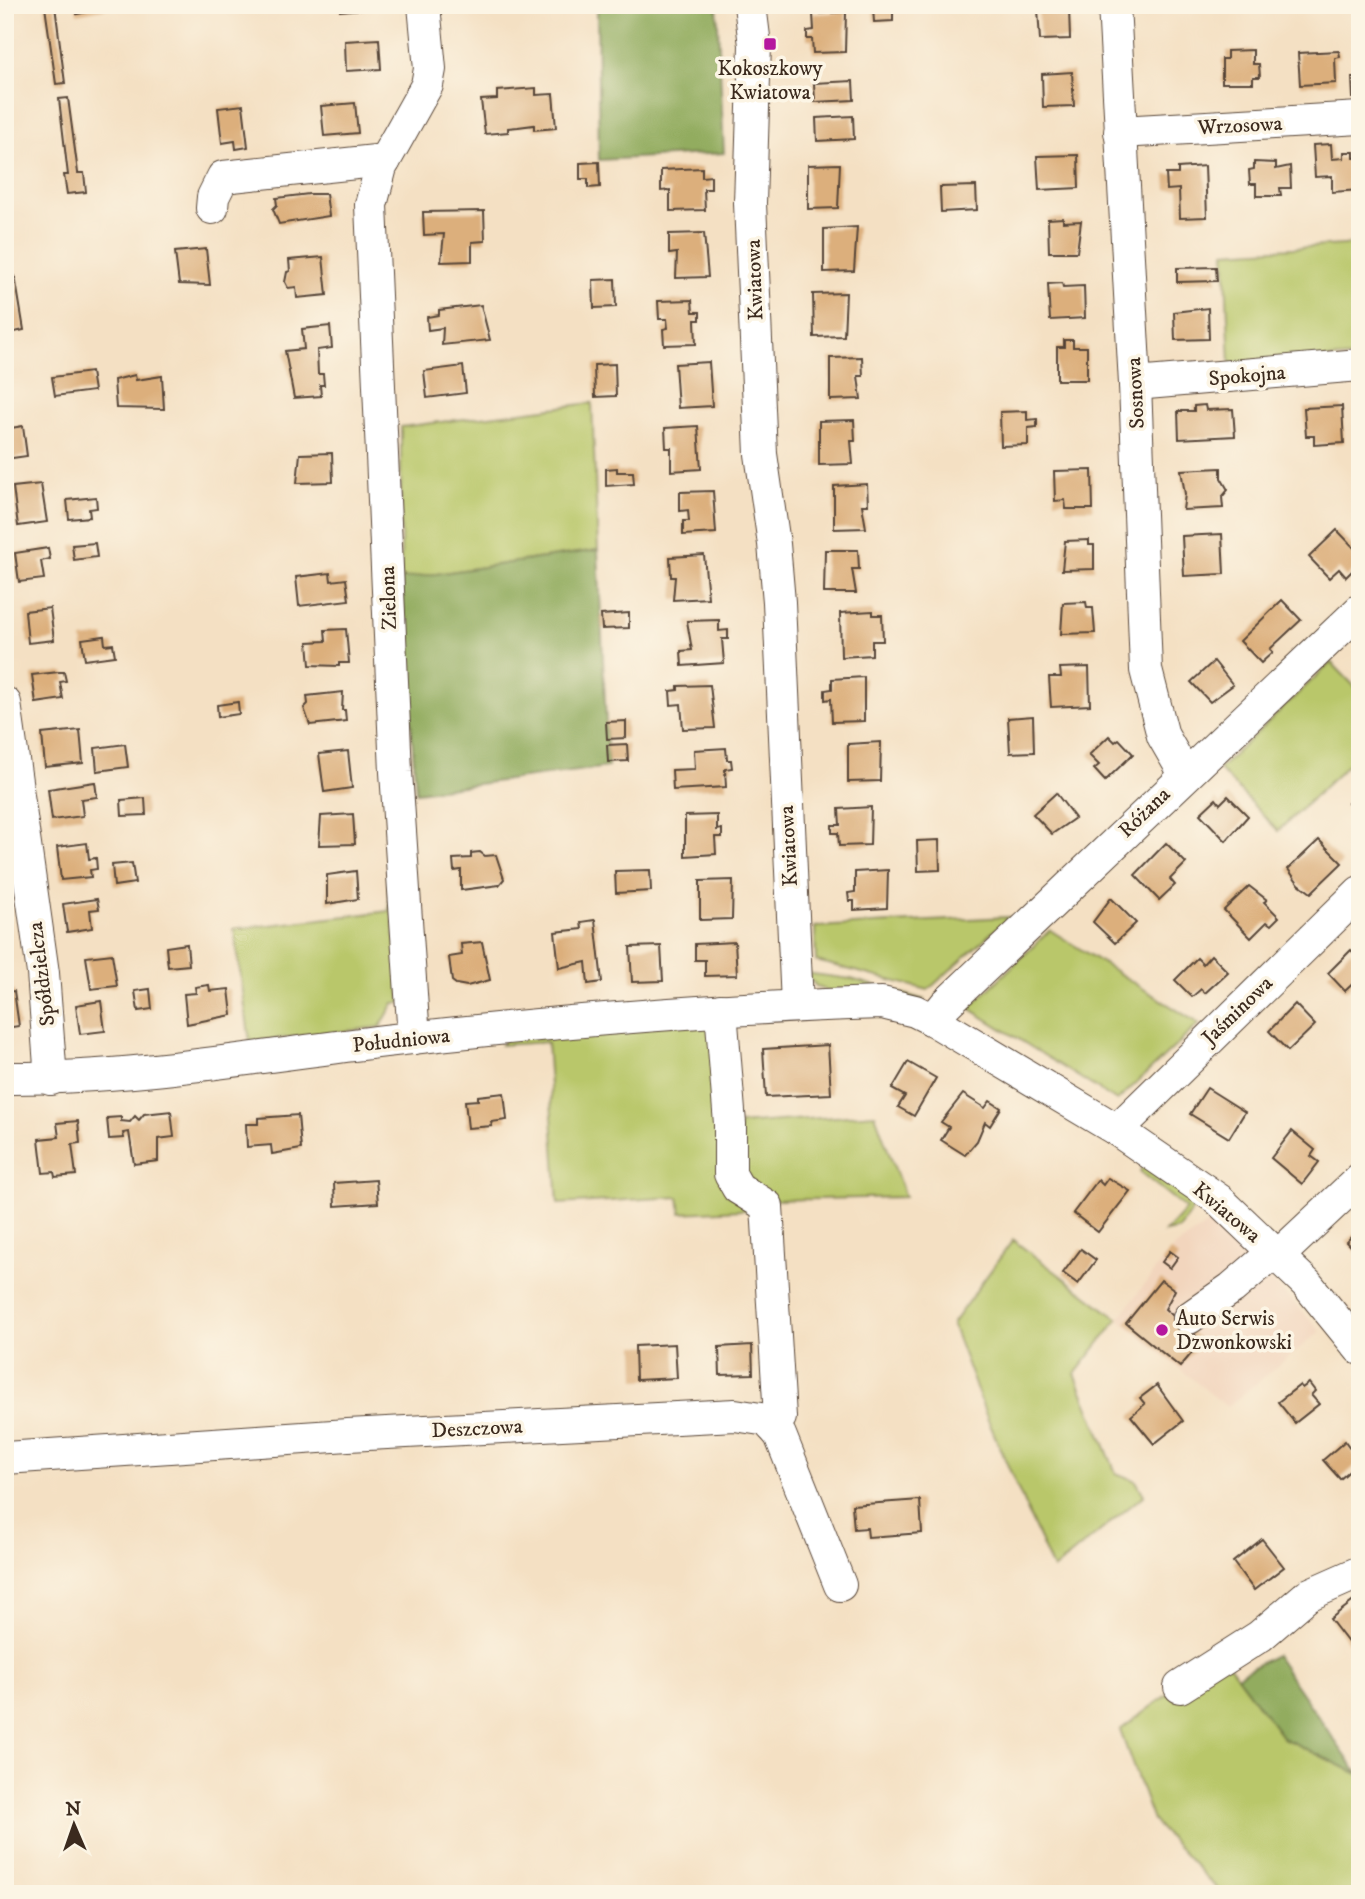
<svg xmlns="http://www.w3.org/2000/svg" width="1365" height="1899" font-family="'IM FELL DW Pica',serif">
<rect width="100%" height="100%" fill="#fcf5e5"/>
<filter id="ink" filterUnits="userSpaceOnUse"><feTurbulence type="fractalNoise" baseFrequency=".0143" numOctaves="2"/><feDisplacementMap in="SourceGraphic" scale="14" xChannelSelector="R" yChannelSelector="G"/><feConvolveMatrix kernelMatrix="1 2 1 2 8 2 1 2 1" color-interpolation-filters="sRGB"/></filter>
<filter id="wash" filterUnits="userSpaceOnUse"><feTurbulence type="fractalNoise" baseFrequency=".00686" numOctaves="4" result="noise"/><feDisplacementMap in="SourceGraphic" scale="28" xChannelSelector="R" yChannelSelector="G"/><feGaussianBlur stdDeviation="1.57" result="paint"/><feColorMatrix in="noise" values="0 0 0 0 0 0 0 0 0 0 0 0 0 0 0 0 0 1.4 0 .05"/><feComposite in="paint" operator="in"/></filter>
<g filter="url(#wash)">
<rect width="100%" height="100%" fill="#f4e0c3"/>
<polygon fill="#f2d5bd" points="1213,1220 1321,1331 1227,1407 1118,1319 1170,1251"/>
<g fill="#b9c76a" stroke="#7a7844" stroke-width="2">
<polygon points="1360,244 1360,357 1230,364 1225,252"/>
<polygon points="592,403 598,550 401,579 401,427"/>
<polygon points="1331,662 1360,692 1360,753 1278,831 1219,769"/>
<polygon points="388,870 401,1003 394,1003 380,1027 250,1042 234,929 389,911"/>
<polygon points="1009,917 928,990 816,961 815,927"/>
<polygon points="1050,930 1199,1024 1117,1101 969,1008"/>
<polygon points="804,973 851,979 925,1000 831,992 817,987"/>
<polygon points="715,1020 726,1193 761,1209 681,1213 679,1197 558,1204 547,1042 501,1045 505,1038"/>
<polygon points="875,1114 905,1197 776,1200 756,1187 742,1167 739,1124"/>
<polygon points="1143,1166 1196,1204 1179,1229 1165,1232 1186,1209 1140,1172"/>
<polygon points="1013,1240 1118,1319 1075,1374 1116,1473 1136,1481 1144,1495 1053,1570 988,1420 952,1324"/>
<polygon points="1221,1654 1283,1738 1360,1772 1360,1894 1222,1894 1153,1821 1120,1730"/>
</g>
<g fill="#92ac5e" stroke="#666b3e" stroke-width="2">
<polygon points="597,5 717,5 724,153 599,160"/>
<polygon points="598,550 608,767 416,792 401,579"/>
<polygon points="1275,1655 1358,1774 1283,1738 1237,1676"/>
</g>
<g id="blocks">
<g fill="#dcaf7c">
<polygon points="76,5 113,5 113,7 77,14"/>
<polygon points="340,5 375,5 375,8 340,11"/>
<rect x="469" y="5" width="40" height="4"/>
<polygon points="1048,5 1069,8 1070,39 1040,40 1038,9 1048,9"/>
<polygon points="55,6 65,83 56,84 45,7"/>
<polygon points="893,7 893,21 874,22 873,8"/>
<polygon points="846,12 845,52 813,53 812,39 807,39 807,31 814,30 813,14"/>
<polygon points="379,39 381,69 346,71 345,41"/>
<polygon points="1253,50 1253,64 1259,64 1260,77 1253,77 1253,83 1222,83 1222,59 1227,59 1227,51"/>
<polygon points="1339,51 1340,57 1335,58 1336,83 1300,85 1298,53"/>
<polygon points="1072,72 1074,106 1043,107 1042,74"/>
<polygon points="1352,78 1360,78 1360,97 1353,98"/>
<polygon points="853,81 854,100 815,102 814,83"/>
<polygon points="536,88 536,95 553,94 556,128 534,130 534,125 518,127 508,128 508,132 485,134 481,100 497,99 497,91"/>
<polygon points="68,98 78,173 84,173 86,192 67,194 64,175 68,175 59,99"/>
<polygon points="355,103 358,133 324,136 321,106"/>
<polygon points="243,105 248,147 236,149 235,141 222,143 218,108"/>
<polygon points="853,116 854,139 817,141 816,118"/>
<polygon points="1331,144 1332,159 1344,158 1344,152 1354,152 1354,158 1360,158 1360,190 1332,192 1332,176 1315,177 1313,145"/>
<polygon points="1078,155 1079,188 1039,190 1037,156"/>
<polygon points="599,162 600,187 588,188 588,179 580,179 580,163"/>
<polygon points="1254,162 1276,163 1276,169 1290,166 1291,188 1280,188 1281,196 1256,196 1256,184 1250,184 1249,170 1254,169"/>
<polygon points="840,164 838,208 808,209 808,165"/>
<polygon points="1205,166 1207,217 1180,218 1179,189 1167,190 1166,174 1178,174 1178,168"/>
<polygon points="702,168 702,177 711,176 711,189 704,189 705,210 670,211 670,190 661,191 661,170"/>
<polygon points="976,186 977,210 941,212 940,187"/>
<polygon points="309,194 326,194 329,216 279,224 273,209 277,205 276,198"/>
<polygon points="484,211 485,241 472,242 472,261 441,262 444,234 424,235 423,212"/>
<polygon points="1063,218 1063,222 1081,221 1077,252 1049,252 1048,219"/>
<polygon points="857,227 854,271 824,272 824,229"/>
<polygon points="704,233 708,277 676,278 677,253 669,254 669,234"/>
<polygon points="206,249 210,285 179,284 175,252"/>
<polygon points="323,257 327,295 297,298 296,287 288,288 285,282 287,272 290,271 289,260"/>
<polygon points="1216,267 1217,281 1177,282 1177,268"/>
<polygon points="15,276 24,330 5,334 5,278"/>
<polygon points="615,279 616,307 594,308 593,280"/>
<polygon points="1062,283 1063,287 1084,286 1085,318 1050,320 1048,284"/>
<polygon points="846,293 844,336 814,337 813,294"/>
<polygon points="692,300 693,312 700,312 700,320 695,320 696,344 664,345 663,329 668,328 667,319 659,319 658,301"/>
<polygon points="481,305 490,340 442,345 443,328 428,330 427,317 439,315 439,310"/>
<polygon points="1208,308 1209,339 1175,340 1174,312"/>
<polygon points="330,326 332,348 317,350 318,374 323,374 324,385 320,385 321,396 294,398 285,351 304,349 302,329"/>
<polygon points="1064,340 1073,340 1073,347 1087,347 1087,380 1057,380 1057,347 1064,347"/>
<polygon points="862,357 863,376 858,376 861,399 830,400 830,358"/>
<polygon points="709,362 712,406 678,408 675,364"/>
<polygon points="615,364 616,396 595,397 594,365"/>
<polygon points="463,366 466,393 427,398 424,371"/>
<polygon points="91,372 94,391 55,396 52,377"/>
<polygon points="135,375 136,380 162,376 164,409 116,408 114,380"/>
<polygon points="1205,405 1206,410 1233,409 1235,436 1179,439 1178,411 1194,411 1194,406"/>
<polygon points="1342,406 1344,443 1314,445 1314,436 1306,436 1304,408"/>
<polygon points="1027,411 1027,420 1037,419 1037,427 1028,428 1028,445 1001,446 1000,412"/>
<polygon points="854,420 855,441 851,441 853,464 819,465 819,421"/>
<polygon points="23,426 27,456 5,459 5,429"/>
<polygon points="698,426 701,469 671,471 671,448 666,448 665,428"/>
<polygon points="332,453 333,482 297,483 300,454"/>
<polygon points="617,468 617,472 633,472 634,484 606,486 606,469"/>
<polygon points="1221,468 1221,478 1228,490 1222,497 1223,508 1183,510 1185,494 1181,470"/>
<polygon points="1092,470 1093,509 1066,509 1065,500 1055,501 1054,471"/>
<polygon points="41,484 47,522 18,526 13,487"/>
<polygon points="867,484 868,505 862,505 866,528 834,529 834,486"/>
<polygon points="713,491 716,533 683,535 683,521 689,521 688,510 680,511 680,492"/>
<polygon points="96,497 97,508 89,509 90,517 69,519 67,500"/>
<polygon points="1337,530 1360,554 1360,563 1346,577 1339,569 1329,578 1309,557"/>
<polygon points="1222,534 1224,574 1184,576 1182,536"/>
<polygon points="1089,540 1089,545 1094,545 1094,569 1062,570 1065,541"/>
<polygon points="95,543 97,557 74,560 72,545"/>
<polygon points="48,548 50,559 41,561 44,579 19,582 15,553"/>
<polygon points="825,550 858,550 859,569 852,569 856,593 824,593"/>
<polygon points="704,555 708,598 673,600 675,577 671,577 670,557"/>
<polygon points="330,573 331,581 346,579 349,600 299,606 296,577"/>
<polygon points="1282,600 1301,620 1270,649 1273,652 1261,663 1240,641"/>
<polygon points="1086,602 1087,608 1093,608 1095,633 1061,634 1063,603"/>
<polygon points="50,608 54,640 28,643 25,611"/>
<polygon points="873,611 873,615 882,615 883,641 872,641 872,655 841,657 840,613"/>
<polygon points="629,613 629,628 602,629 601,615"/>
<polygon points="719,620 719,631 728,630 728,639 722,639 724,663 682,666 681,651 692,650 687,621"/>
<polygon points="346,629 349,663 339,663 339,666 310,665 308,642 326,641 325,630"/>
<polygon points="104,636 105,645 113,644 115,656 85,660 82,639"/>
<polygon points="1214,661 1233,685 1210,702 1191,682"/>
<polygon points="1089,667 1090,705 1051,707 1049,677 1061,677 1060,668"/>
<polygon points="59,672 64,672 66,681 60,682 63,699 36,703 32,675"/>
<polygon points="864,677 864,721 832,722 831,699 825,700 825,690 832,689 832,679"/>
<polygon points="710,685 715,728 683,729 681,704 671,705 670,691 678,690 678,686"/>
<polygon points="343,692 342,710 345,710 346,721 310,725 304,708 308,704 307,696"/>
<polygon points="238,702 239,714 218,717 217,705"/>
<polygon points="1033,716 1034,752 1010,753 1008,718"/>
<polygon points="626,721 626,738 607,739 606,722"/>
<polygon points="80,730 83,763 45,767 42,734"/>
<polygon points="1109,736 1115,742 1119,739 1133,754 1105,781 1094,769 1099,765 1089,755"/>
<polygon points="881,742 880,781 848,782 848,744"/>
<polygon points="125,744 128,767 97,771 95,748"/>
<polygon points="627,744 628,761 608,762 607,745"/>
<polygon points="726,748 727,760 731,760 732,768 725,769 726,787 673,790 672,770 695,769 694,750"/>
<polygon points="348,751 352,788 324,792 319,754"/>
<polygon points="95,782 97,797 81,799 83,816 52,820 48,789"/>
<polygon points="1360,792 1360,816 1348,803"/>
<polygon points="1056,793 1075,818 1052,834 1033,814"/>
<polygon points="1228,796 1248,816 1226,841 1200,814 1216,799 1220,804"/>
<polygon points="145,798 146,815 122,816 121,800"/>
<polygon points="871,807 870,845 839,846 838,833 832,833 832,825 840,825 839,809"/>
<polygon points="353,814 355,844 319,845 321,816"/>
<polygon points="717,815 717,830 722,829 722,837 715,837 716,854 685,856 685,816"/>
<polygon points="939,840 940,870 918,871 917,841"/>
<polygon points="1319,840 1342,863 1311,893 1299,884 1288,869"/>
<polygon points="87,843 89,859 96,858 97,869 90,870 91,877 61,880 57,847"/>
<polygon points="1166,843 1186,863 1170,879 1175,885 1159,900 1135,875"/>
<polygon points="480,852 485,856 496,855 504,879 499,885 461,890 461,870 454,871 453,859 471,858 471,853"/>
<polygon points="132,863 135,883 114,886 112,865"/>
<polygon points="650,870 651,891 616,893 615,871"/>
<polygon points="888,870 887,908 854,910 854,901 849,901 848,893 855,892 855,872"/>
<polygon points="356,871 358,899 327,904 327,875"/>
<polygon points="733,880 732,919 700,920 700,881"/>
<polygon points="1249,886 1267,900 1264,902 1279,917 1271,925 1267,922 1251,938 1224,910"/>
<polygon points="1111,898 1136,923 1115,943 1093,922"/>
<polygon points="97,899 99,909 90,910 92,928 67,932 63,904"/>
<polygon points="595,920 602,982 588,984 586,962 559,968 555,932 582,929 581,922"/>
<polygon points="482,942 490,980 467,986 456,984 452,981 449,957 462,955 461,944"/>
<polygon points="735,942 737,975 705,976 705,960 695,960 695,944"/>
<polygon points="187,944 189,965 168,967 166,947"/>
<polygon points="661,946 663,981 632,982 630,947"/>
<polygon points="1351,950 1360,959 1360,977 1345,991 1328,973"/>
<polygon points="112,954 117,986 91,989 86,957"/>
<polygon points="1211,955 1228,972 1205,993 1201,989 1192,997 1175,980 1197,958 1203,964"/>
<polygon points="209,985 210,991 229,989 232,1015 187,1024 184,994 196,993 195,987"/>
<polygon points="150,989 152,1009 138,1011 135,991"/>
<polygon points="14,991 19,1026 5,1028 5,992"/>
<polygon points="101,1001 105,1031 80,1034 76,1005"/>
<polygon points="1295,1004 1315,1025 1288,1051 1269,1031"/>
<polygon points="828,1045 831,1094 766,1097 763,1049"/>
<polygon points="908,1062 936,1078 914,1116 898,1107 905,1096 892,1089"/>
<polygon points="1207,1088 1245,1112 1229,1138 1190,1114"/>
<polygon points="504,1093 507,1120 491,1122 492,1126 468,1128 465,1101 478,1100 478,1096"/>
<polygon points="963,1094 985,1108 990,1101 1001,1108 990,1126 985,1122 977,1141 965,1155 941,1140 949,1127 941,1122"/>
<polygon points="171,1111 174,1137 158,1139 158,1161 134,1164 129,1132 123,1133 124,1138 109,1139 107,1118 121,1117 121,1121 130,1122 135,1116 139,1120 144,1114"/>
<polygon points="298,1115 301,1149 272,1154 271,1145 247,1147 246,1124 258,1124 258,1118"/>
<polygon points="78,1121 80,1143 72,1144 76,1175 55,1177 54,1172 43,1173 39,1139 59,1137 57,1123"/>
<polygon points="1292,1131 1315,1150 1311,1156 1319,1162 1302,1184 1271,1158"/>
<polygon points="1108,1178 1130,1191 1098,1232 1073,1213 1098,1180 1103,1185"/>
<polygon points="376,1180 378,1203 335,1206 334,1183"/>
<polygon points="1360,1228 1360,1257 1346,1242"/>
<polygon points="1081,1249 1096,1260 1078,1284 1063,1273"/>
<polygon points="1170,1251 1178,1257 1170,1268 1162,1262"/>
<polygon points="1161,1280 1175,1290 1165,1309 1202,1341 1180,1367 1126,1323"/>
<polygon points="675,1344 677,1378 636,1380 635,1346"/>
<polygon points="752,1345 753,1374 720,1375 719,1347"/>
<polygon points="1309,1383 1315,1391 1311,1395 1319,1404 1295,1423 1278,1402 1300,1385 1302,1388"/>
<polygon points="1157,1385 1183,1421 1154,1444 1131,1416 1145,1404 1140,1398"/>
<polygon points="1345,1441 1360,1462 1340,1479 1323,1460"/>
<polygon points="920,1500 922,1533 868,1537 867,1528 854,1529 852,1505"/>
<polygon points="1262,1539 1284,1567 1254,1590 1233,1562"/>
<polygon points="1360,1596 1360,1658 1330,1619"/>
</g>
</g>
</g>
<g filter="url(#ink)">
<use href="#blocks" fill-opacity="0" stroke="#574537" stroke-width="2"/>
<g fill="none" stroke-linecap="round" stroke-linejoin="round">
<defs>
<g id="minor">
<polyline points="750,5 755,45 750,203 761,454 774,544 779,602 797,1005"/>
<polyline points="1114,5 1135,384 1146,670 1163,736 1185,774"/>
<polyline points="1120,132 1360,118"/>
<polyline points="212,208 213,197 223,177 385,160"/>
<polyline points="1135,384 1360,365"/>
<polyline points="5,703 43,973 51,1079"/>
<polyline points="721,1010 730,1124 730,1174 738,1188 767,1206 780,1417 772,1426"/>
<polyline points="933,1020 946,1004 1360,610"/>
<polyline points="414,1038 396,772 371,205 381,167 427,85 430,69 424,5"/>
<path d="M5,1078C132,1079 259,1056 385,1041C550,1022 716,1008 882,1003L915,1011L933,1020L1117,1130L1219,1200L1307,1284L1360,1349"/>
<polyline points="1117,1130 1360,892"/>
<polyline points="1278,1256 1360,1179"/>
<polyline points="1189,1318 1232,1288 1274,1252"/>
<polyline points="5,1458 348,1435 735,1415 767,1420 780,1435 840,1585"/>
<polyline points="1180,1687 1260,1636 1308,1595 1360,1572"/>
</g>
</defs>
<use href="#minor" stroke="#574537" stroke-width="34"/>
<use href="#minor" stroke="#fff" stroke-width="32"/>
</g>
</g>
<g fill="#b5179e" stroke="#fcf5e5" stroke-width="2.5">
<rect x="763" y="37" width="14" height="14" rx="3.5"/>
<circle cx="1162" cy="1330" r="7"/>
</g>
<g text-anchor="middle" stroke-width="7" stroke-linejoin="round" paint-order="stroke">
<g font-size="21" fill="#3b2a1e" stroke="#fcf5e5">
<text x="770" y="75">Kokoszkowy<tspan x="770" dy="24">Kwiatowa</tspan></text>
<text x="1176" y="1325" text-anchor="start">Auto Serwis<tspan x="1176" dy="24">Dzwonkowski</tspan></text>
</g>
<g font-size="21" fill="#3b2a1e" stroke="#fcf5e5">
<text transform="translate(1240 125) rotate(-3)" y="7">Wrzosowa</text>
<text transform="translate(754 280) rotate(-92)" y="7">Kwiatowa</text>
<text transform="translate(1247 375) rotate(-5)" y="7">Spokojna</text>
<text transform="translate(1135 393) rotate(-93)" y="7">Sosnowa</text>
<text transform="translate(388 598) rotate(-92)" y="7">Zielona</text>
<text transform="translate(1144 812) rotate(-44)" y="7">Różana</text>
<text transform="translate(788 846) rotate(-93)" y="7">Kwiatowa</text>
<text transform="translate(41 974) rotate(-97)" y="7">Spółdzielcza</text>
<text transform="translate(1237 1010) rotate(-44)" y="7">Jaśminowa</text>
<text transform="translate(401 1040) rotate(-6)" y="7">Południowa</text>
<text transform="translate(1227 1212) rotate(40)" y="7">Kwiatowa</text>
<text transform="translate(477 1428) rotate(-3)" y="7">Deszczowa</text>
</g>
</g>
<rect width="1365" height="1899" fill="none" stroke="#fcf5e5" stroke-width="28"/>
<g transform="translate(74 1825) rotate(358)" stroke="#fcf5e5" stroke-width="5" paint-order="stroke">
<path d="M0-5L12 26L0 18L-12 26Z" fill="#3b2a1e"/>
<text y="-10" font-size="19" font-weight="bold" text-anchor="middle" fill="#3b2a1e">N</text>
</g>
</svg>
